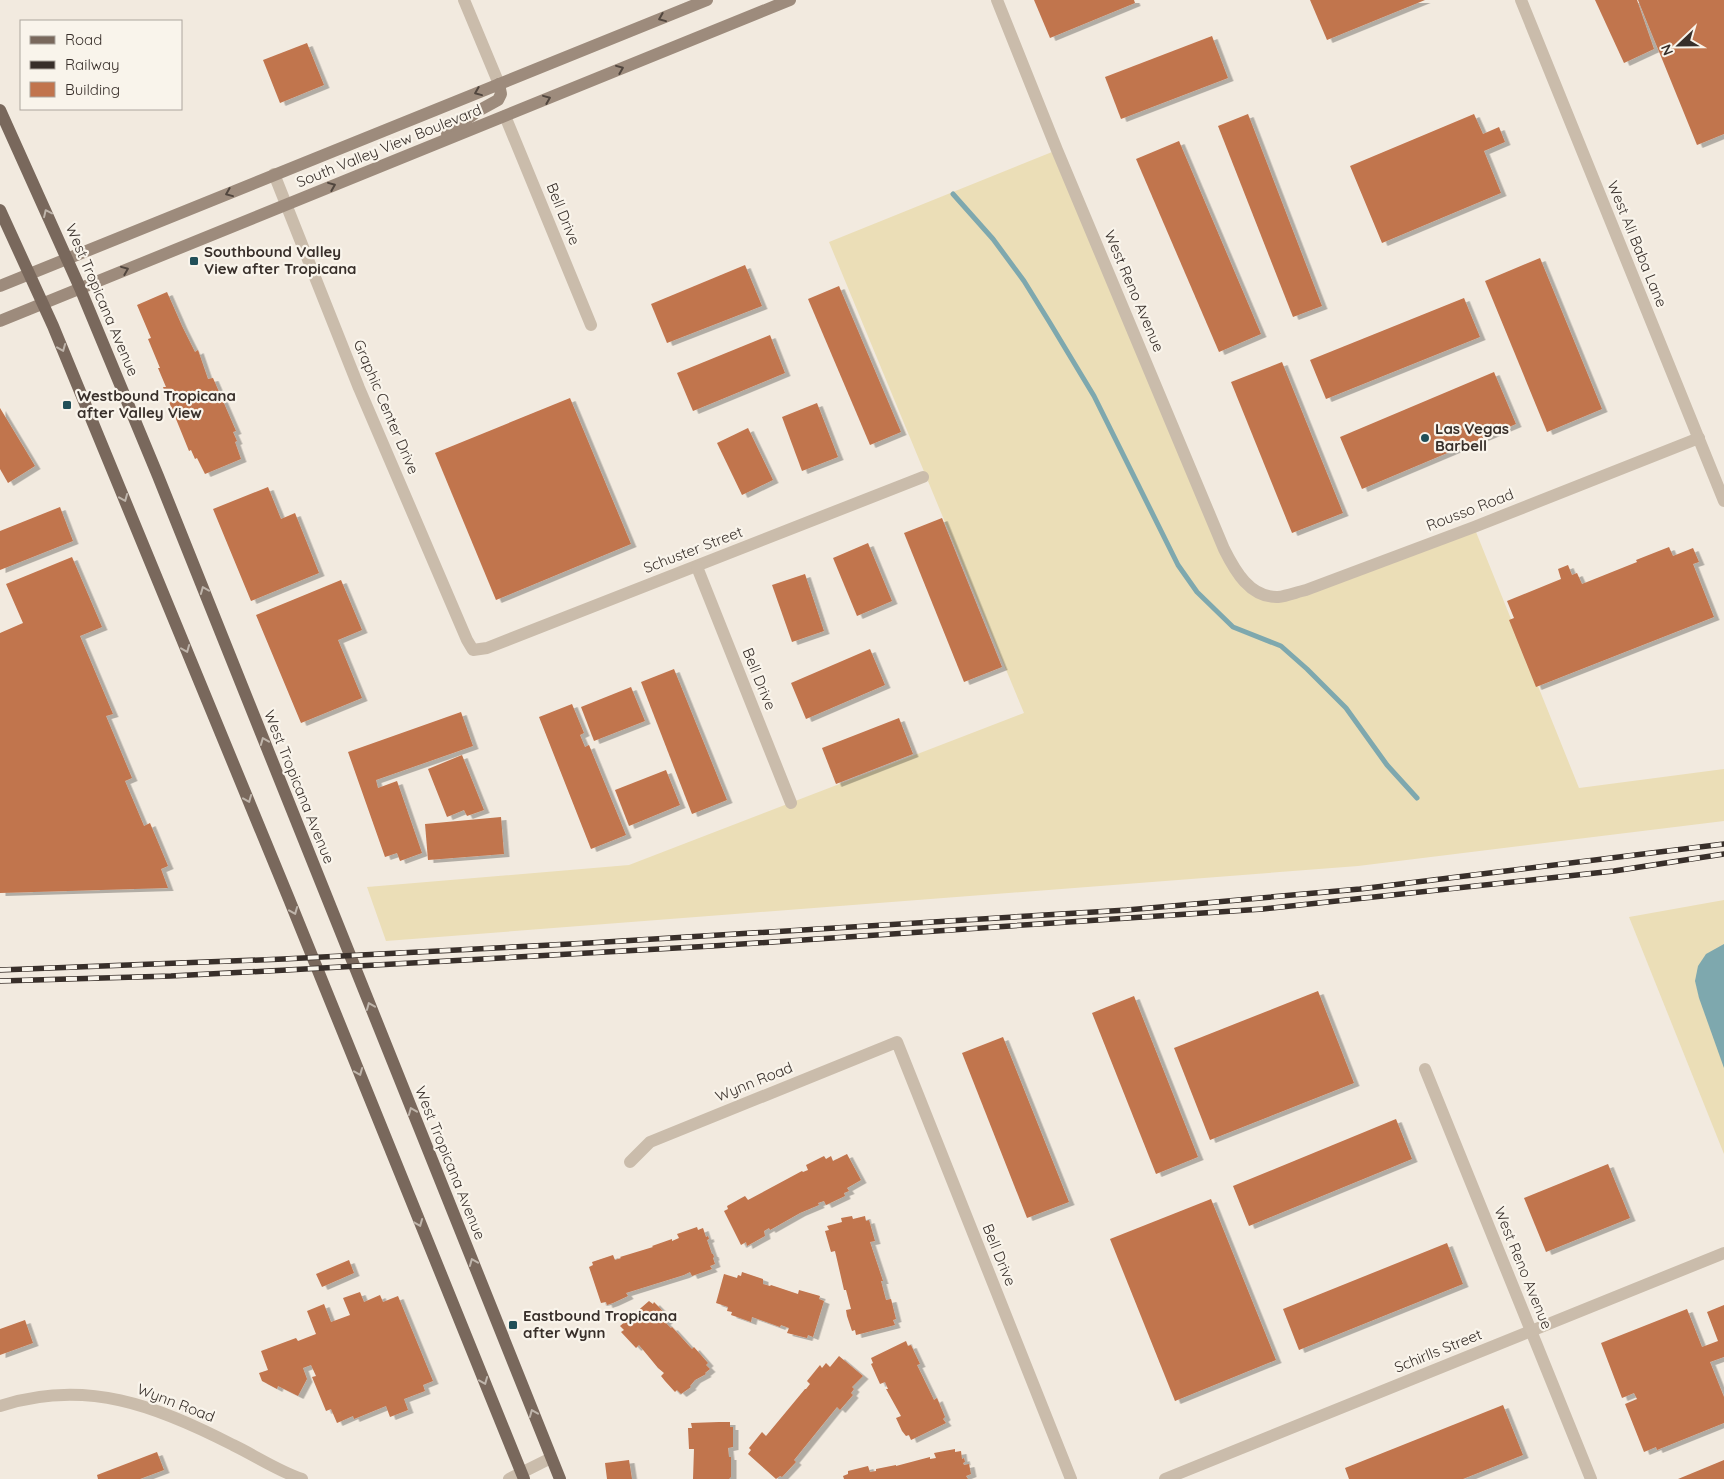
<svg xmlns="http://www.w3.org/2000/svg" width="1724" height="1479" font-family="Quicksand,sans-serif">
<defs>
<filter id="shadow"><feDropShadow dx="5.5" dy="3" stdDeviation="0" flood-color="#0004"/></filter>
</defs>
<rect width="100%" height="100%" fill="#f2eadf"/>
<g fill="#ebdeb7">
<polygon points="1057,150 1240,577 1278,597 1474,527 1579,788 1724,769 1724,821 1358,866 386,941 367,887 629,865 1024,713 829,242"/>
<polygon points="1724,900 1724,1154 1629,917"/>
</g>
<polygon fill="#7ea8ae" points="1724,944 1724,1068 1699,998 1695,981 1698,966 1706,954"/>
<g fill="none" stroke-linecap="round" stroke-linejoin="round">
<polyline stroke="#7ea8ae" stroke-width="5" points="953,194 993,239 1024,281 1050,323 1094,396 1178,565 1197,592 1233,627 1281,646 1307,669 1346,708 1387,765 1417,798"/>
</g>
<g fill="#c1744d" filter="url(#shadow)">
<polygon points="1034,0 1134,0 1135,3 1050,38"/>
<polygon points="1310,0 1425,0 1327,40"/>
<polygon points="1595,0 1637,0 1654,49 1624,63"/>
<polygon points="1638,0 1724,0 1724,134 1697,145"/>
<polygon points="1212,36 1228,78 1121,119 1105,77"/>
<polygon points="307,43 324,85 280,103 263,60"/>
<polygon points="1248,114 1322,306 1293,317 1218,126"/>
<polygon points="1474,114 1483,134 1499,127 1505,142 1484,151 1501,193 1382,243 1350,166"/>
<polygon points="1179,141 1261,334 1219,352 1136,159"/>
<polygon points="1540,258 1602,409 1547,432 1485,281"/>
<polygon points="745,265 762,306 667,343 651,304"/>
<polygon points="839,286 901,432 870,445 808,299"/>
<polygon points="167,292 182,326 195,352 198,350 208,379 213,378 236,431 233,432 237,441 235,442 241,459 205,474 197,458 195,459 191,450 189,451 163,387 166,387 158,368 160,368 148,339 151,338 137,305"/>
<polygon points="1464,298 1480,337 1326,399 1310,360"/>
<polygon points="770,335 785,373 693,411 677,373"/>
<polygon points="1282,362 1343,513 1292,533 1231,382"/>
<polygon points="1494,372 1516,424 1362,489 1340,437"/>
<polygon points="570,398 631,544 496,600 435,453"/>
<polygon points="817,403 838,457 802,471 782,417"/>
<polygon points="0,408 35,466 8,483 0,469"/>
<polygon points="748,428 773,480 742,495 717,443"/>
<polygon points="268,487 281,519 295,513 319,573 251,601 213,509"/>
<polygon points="60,507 73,541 0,570 0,531"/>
<polygon points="942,518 1002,667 964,682 904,533"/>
<polygon points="868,543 892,601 857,616 833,558"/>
<polygon points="1669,547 1673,556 1693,548 1699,562 1693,564 1714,617 1536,687 1509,620 1514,618 1507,601 1561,579 1558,569 1568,565 1572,575 1577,573 1582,584 1637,562 1636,560"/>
<polygon points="72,557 102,627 80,636 113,714 106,716 132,778 125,781 144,826 150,823 168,866 161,869 168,888 0,893 0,633 23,623 6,584"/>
<polygon points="805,574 824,631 792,642 772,585"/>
<polygon points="341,580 362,630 338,640 362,698 301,723 256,615"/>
<polygon points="870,649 885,685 806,719 791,683"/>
<polygon points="674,669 727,800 692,814 641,682"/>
<polygon points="631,687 645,721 594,741 581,707"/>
<polygon points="572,704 584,733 580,735 585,747 589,745 626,835 591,849 539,717"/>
<polygon points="461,712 473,746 376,780 378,788 397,781 422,853 400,861 397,853 385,857 348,752"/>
<polygon points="899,718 913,754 836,784 822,748"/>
<polygon points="462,755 484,810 467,816 464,810 447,817 428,769"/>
<polygon points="666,770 680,805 629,826 615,790"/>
<polygon points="501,817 504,854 428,860 425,824"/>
<polygon points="1318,991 1354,1083 1210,1140 1174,1048"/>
<polygon points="1134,996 1198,1157 1156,1174 1092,1013"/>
<polygon points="1003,1037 1069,1202 1027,1218 962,1053"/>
<polygon points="1396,1119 1412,1159 1249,1226 1233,1186"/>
<polygon points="847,1154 861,1180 847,1188 849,1191 844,1193 845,1196 826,1205 824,1201 818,1203 819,1205 800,1213 770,1230 769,1228 764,1231 765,1236 747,1246 746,1242 741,1245 724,1211 728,1209 727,1206 745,1196 748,1200 802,1171 803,1172 808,1170 806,1165 824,1156 826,1159 831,1156 833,1161"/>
<polygon points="1608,1164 1630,1218 1546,1252 1524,1198"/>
<polygon points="1211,1199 1276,1360 1175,1401 1110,1239"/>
<polygon points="852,1216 853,1219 865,1216 866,1221 869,1220 875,1241 870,1242 883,1281 881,1281 886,1300 891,1299 896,1319 893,1320 895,1325 856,1335 855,1330 852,1331 847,1316 846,1310 851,1309 846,1290 844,1290 835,1251 831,1252 825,1231 829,1230 827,1226 842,1222 841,1218"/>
<polygon points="697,1227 698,1230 703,1228 706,1237 708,1236 709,1239 707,1240 712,1254 713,1254 714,1257 713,1258 715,1264 710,1266 712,1269 692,1276 690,1272 684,1275 626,1293 628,1296 613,1303 607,1305 606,1302 601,1303 589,1267 593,1265 592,1262 613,1255 615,1260 621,1258 620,1257 653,1247 652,1246 672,1239 672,1241 679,1238 677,1234"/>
<polygon points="1447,1243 1463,1284 1299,1350 1283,1309"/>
<polygon points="349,1260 354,1273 322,1287 316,1274"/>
<polygon points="742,1272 763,1279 763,1284 770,1286 771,1285 798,1294 799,1290 820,1296 819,1299 824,1301 813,1337 808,1335 807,1338 787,1333 789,1328 781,1325 780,1327 752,1317 751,1322 737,1317 731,1315 732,1312 727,1311 728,1307 716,1303 724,1274 737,1278 738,1275 741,1276"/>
<polygon points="360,1292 364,1302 380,1295 383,1302 398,1296 433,1381 423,1385 425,1391 404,1399 408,1410 390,1417 386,1406 354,1419 353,1416 337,1423 331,1409 326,1411 312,1377 316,1376 311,1365 303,1368 307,1379 298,1396 278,1386 277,1389 262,1381 259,1373 268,1370 261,1351 296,1338 298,1341 316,1334 307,1311 324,1304 331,1322 350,1315 343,1298"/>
<polygon points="649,1301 653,1304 654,1302 660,1308 669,1319 665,1322 671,1328 672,1327 692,1349 694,1347 708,1363 706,1365 710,1369 705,1373 706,1374 695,1380 690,1386 691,1387 681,1394 677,1390 675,1392 665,1381 661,1376 664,1373 658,1368 639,1345 636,1348 621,1332 624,1330 620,1326"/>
<polygon points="1724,1305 1724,1357 1710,1362 1724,1397 1724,1423 1657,1450 1656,1447 1644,1452 1625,1404 1637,1399 1634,1393 1622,1398 1601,1343 1687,1309 1702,1347 1718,1341 1707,1312"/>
<polygon points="25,1320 33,1343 0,1355 0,1329"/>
<polygon points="906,1341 908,1346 911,1345 920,1364 917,1365 934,1400 937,1398 945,1417 943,1419 946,1423 911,1440 909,1435 906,1436 902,1431 896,1418 901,1416 886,1389 888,1389 885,1382 880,1384 871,1364 873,1363 871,1358"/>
<polygon points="839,1356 863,1376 852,1387 854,1389 851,1393 853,1395 840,1410 837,1407 794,1460 796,1462 782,1477 780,1476 776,1479 748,1454 751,1450 749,1448 762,1432 766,1436 805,1389 806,1389 810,1384 807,1381 820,1365 822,1368 826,1363 830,1367"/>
<polygon points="1503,1405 1523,1455 1463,1479 1349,1479 1345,1468"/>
<polygon points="719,1422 730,1422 730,1427 733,1427 733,1447 728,1448 729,1457 731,1457 731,1477 729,1479 693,1479 694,1449 689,1449 688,1428 692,1428 691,1423"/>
<polygon points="955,1449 955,1452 961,1451 962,1459 964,1458 965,1462 963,1463 964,1465 969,1464 971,1474 966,1476 968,1479 844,1479 843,1476 848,1474 848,1471 868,1466 870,1472 876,1471 876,1469 896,1465 896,1466 930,1457 930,1459 936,1458 934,1453"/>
<polygon points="157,1452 164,1470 140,1479 98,1479 97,1475"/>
<polygon points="629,1460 632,1479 607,1479 605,1463"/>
<polygon points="1724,1460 1724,1479 1678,1479"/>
</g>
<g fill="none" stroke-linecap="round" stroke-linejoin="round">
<g stroke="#cabcab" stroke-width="12">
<polyline points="464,0 499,84"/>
<path d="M997,0L1057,150L1224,549C1235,571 1250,598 1278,597C1287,596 1297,592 1306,590L1474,527L1699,438"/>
<polyline points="505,116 591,325"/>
<polyline points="274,174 359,388 467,640 473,650 487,648 923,477"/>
<polyline points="697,567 791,803"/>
<polyline points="1425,1069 1591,1479"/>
<polyline points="630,1162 650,1142 897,1042 1071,1479"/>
<polyline points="1165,1479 1724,1253"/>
</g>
<g stroke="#cabcab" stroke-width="12">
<polyline points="1521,0 1724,501"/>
<path d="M0,1406C86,1378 157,1406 233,1445C256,1456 278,1471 302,1479"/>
<polyline points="509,1479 551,1458"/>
</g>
<g stroke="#9d8b7c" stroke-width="12">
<polyline points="447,134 478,111 498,100 501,94 499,84"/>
<polyline points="0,286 707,0"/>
<polyline points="0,321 790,0"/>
</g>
<g stroke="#79685c" stroke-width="12">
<polyline points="0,110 80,288 158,476 560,1479"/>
<polyline points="0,210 53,326 289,899 524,1479"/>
</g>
<defs>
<g id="rail">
<polyline points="0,970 284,959 589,943 1127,910 1360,889 1724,844"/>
<polyline points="0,981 171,976 287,970 712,946 1263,909 1614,871 1724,854"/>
</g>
</defs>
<use href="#rail" stroke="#382f2a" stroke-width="5.5"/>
<use href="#rail" stroke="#f9f4eb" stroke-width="4" stroke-dasharray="11" stroke-linecap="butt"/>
</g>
<defs><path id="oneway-chevron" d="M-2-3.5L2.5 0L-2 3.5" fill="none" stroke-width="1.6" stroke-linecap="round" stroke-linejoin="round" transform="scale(1.25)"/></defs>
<g stroke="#51463e">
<use href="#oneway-chevron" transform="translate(662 18) rotate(158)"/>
<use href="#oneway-chevron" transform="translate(620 69) rotate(-22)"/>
<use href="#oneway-chevron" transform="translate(478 92) rotate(158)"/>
<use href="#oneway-chevron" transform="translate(547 99) rotate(-22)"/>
<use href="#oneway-chevron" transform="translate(332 186) rotate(-22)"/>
<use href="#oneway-chevron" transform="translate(229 193) rotate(158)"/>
<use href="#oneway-chevron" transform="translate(125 270) rotate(-22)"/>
</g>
<g stroke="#bfb5ab">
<use href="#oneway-chevron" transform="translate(47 213) rotate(-115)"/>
<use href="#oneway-chevron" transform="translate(62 348) rotate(68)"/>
<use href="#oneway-chevron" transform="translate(124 498) rotate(68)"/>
<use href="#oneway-chevron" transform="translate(204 590) rotate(-112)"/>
<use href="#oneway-chevron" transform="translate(186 649) rotate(68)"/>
<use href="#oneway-chevron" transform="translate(264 741) rotate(-112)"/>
<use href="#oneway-chevron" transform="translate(248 799) rotate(68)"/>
<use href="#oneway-chevron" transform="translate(294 911) rotate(68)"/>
<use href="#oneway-chevron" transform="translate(370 1006) rotate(-112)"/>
<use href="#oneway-chevron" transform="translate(359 1072) rotate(68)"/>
<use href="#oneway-chevron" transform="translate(412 1111) rotate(-112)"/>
<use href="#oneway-chevron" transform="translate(419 1223) rotate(68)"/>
<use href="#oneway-chevron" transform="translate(473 1262) rotate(-112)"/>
<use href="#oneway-chevron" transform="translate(484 1381) rotate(68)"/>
<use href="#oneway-chevron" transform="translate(533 1413) rotate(-112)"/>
</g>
<g fill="#214f58" stroke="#f9f4eb" stroke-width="2">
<rect x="189" y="256" width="10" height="10" rx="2.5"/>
<rect x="62" y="400" width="10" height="10" rx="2.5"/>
<circle cx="1425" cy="438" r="5"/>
<rect x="508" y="1320" width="10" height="10" rx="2.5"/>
</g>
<g text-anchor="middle" stroke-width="4.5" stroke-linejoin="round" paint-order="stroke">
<g font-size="15" fill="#382f2a" stroke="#f9f4eb">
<text transform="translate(389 146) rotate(-22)" y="5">South Valley View Boulevard</text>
<text transform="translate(563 214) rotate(68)" y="5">Bell Drive</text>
<text transform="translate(1637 244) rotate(68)" y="5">West Ali Baba Lane</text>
<text transform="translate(1134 291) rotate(67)" y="5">West Reno Avenue</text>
<text transform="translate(102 300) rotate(67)" y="5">West Tropicana Avenue</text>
<text transform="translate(386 407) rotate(67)" y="5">Graphic Center Drive</text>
<text transform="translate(1470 510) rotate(-21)" y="5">Rousso Road</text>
<text transform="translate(693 550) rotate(-21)" y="5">Schuster Street</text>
<text transform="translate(759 679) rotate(68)" y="5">Bell Drive</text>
<text transform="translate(299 787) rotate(68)" y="5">West Tropicana Avenue</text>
<text transform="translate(754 1082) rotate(-22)" y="5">Wynn Road</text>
<text transform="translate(450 1163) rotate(68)" y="5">West Tropicana Avenue</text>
<text transform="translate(999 1255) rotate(68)" y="5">Bell Drive</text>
<text transform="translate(1523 1268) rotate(68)" y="5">West Reno Avenue</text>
<text transform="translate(1438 1351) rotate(-22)" y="5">Schirlls Street</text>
<text transform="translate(176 1403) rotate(21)" y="5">Wynn Road</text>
</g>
<g font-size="15" font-weight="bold" fill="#382f2a" stroke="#f9f4eb" text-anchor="start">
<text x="204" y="257">Southbound Valley<tspan x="204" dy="17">View after Tropicana</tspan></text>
<text x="77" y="401">Westbound Tropicana<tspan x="77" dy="17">after Valley View</tspan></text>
<text x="1435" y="434">Las Vegas<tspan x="1435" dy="17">Barbell</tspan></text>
<text x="523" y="1321">Eastbound Tropicana<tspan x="523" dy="17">after Wynn</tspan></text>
</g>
</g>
<rect x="20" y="20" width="162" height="90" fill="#f9f4eb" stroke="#aca59e"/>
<rect x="30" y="36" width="25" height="8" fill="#79685c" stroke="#aca59e"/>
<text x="65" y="45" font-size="15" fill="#382f2a">Road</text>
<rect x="30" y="61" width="25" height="8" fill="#382f2a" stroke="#aca59e"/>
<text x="65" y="70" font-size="15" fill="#382f2a">Railway</text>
<rect x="30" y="82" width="25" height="15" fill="#c1744d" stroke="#aca59e"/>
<text x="65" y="95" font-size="15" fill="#382f2a">Building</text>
<g transform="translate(1679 45) rotate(248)" stroke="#f9f4eb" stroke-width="4" paint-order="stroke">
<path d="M0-4L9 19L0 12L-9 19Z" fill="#382f2a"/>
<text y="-8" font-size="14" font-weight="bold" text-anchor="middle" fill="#382f2a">N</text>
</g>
</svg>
